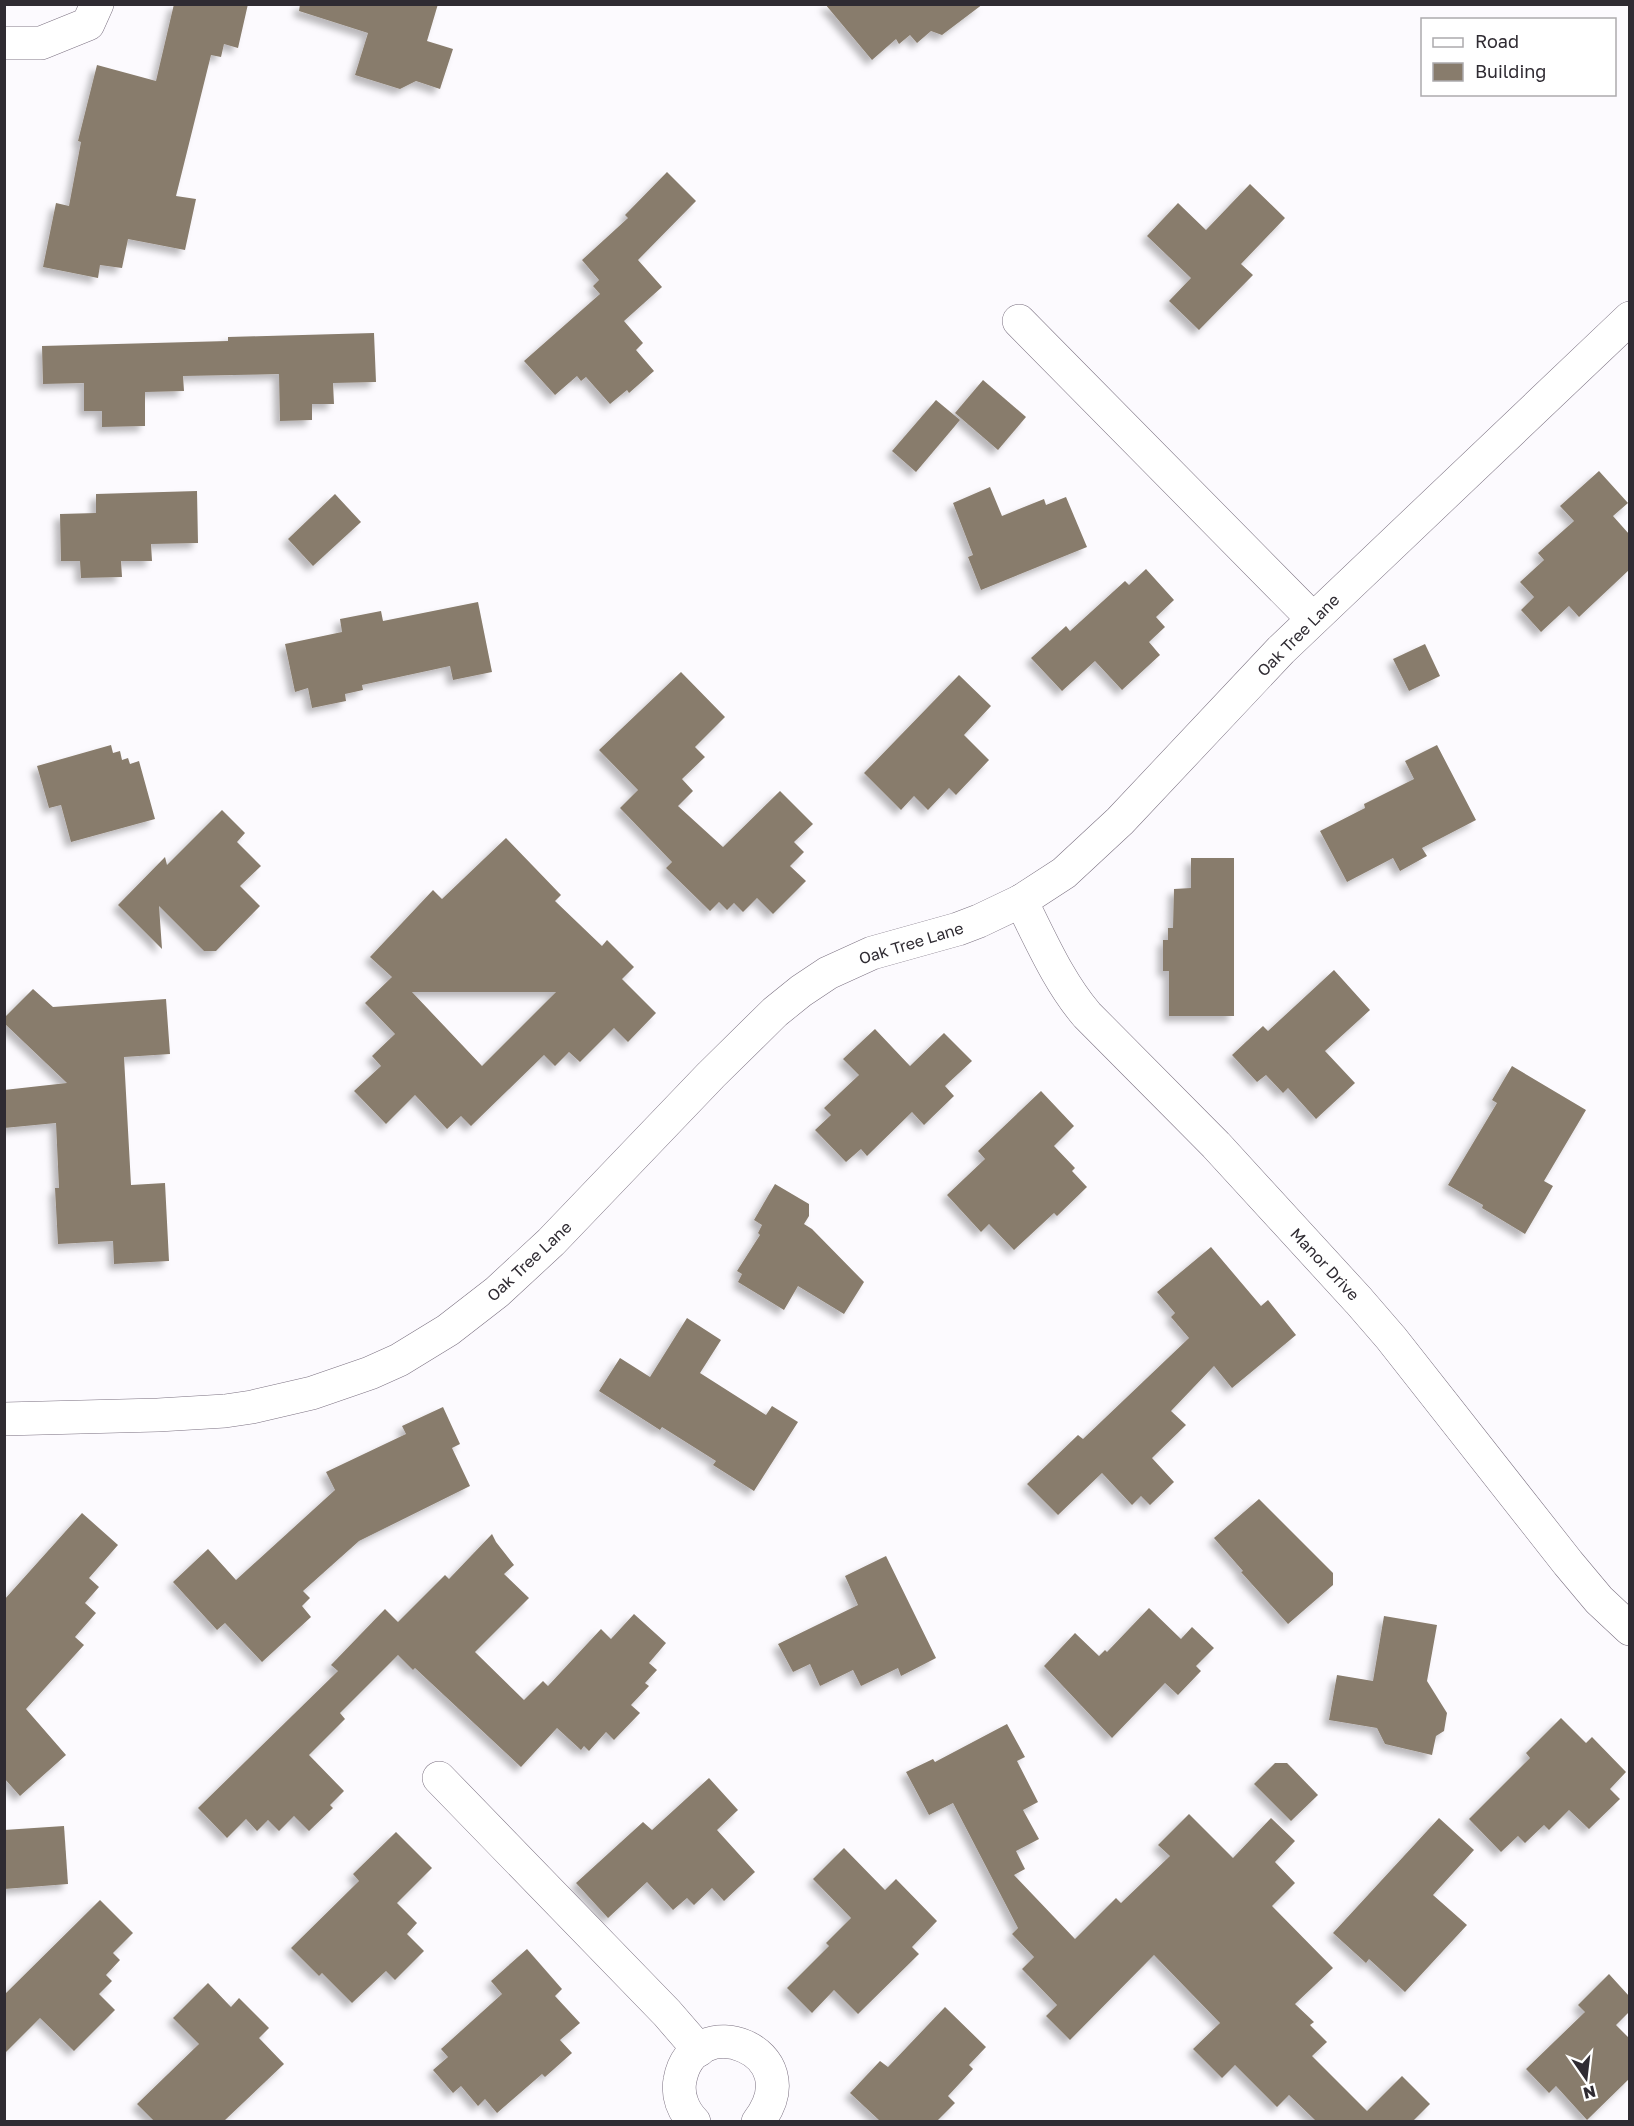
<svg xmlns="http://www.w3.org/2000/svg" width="1634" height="2126" font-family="'Golos Text',sans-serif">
<defs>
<filter id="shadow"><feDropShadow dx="-5.5" dy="5.5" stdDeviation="3" flood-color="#0004"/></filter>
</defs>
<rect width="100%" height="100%" fill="#fcfafe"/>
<g fill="#887c6c" fill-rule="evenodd" filter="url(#shadow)">
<polygon points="174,4 248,4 238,48 224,44 221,57 211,55 176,196 196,199 185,250 128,239 122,268 100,265 98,278 43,267 56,203 69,206 81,142 78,141 97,65 156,81"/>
<polygon points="300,4 438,4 427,41 453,49 440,89 416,81 400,89 355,75 368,33 299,11"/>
<polygon points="825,4 983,4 942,35 931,31 917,43 910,35 899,44 896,39 872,60"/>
<polygon points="667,172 696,201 638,260 662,287 624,321 643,343 636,350 654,371 629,393 627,390 610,404 586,377 581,381 577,376 555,395 524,361 600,294 593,286 599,280 582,260 628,218 625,215"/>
<polygon points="1250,184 1285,218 1241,264 1253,275 1199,330 1169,301 1191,278 1147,236 1178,203 1206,230"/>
<polygon points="374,333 376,382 333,383 334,404 312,404 312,420 280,421 279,374 183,376 184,391 145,392 145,426 102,427 102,411 84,411 84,383 43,384 42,346 228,341 228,337"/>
<polygon points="983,380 1026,417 998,450 955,413"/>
<polygon points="936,400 960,420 916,472 892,451"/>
<polygon points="1599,471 1628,503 1613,516 1629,534 1629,570 1579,617 1569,606 1541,632 1521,610 1534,597 1520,582 1544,560 1538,553 1574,521 1560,506"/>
<polygon points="990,487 1002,516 1044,499 1046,505 1066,497 1087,547 981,590 968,557 973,555 953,503"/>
<polygon points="197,491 198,543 151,544 152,561 121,561 122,577 81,578 80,561 61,561 60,514 96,513 96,494"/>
<polygon points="335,494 361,522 313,566 288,539"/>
<polygon points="1146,569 1174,600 1156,617 1165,627 1149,642 1160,655 1122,690 1095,661 1062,691 1031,658 1066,626 1070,631 1125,581 1129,585"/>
<polygon points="478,602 492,672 453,680 450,666 362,685 363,690 345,694 346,701 312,708 308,688 295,692 285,644 342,632 340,619 381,611 383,621"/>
<polygon points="1425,644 1440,676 1409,691 1393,659"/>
<polygon points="681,672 725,717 695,747 705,757 682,779 693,791 678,806 723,847 780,791 813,824 794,842 804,852 790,866 806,881 773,914 757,898 743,912 734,903 727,910 719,902 710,911 666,868 672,862 620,808 638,790 599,750"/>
<polygon points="959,675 991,706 964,735 989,760 956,795 949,788 928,810 914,796 901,810 864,773"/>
<polygon points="111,745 113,753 120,751 122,760 128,758 130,764 139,761 155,819 71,842 61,805 49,808 37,766"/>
<polygon points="1437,745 1476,820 1422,848 1427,856 1400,871 1393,858 1347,882 1320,831 1365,808 1364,804 1414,779 1405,761"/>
<polygon points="222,810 245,833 237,842 261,866 240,886 260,906 216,951 204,951 159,906 162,949 118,905 165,857 167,865"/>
<path d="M506,838L561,895L555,901L602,946L607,940L634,967L622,979L656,1013L628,1042L614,1028L580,1062L569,1052L555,1066L544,1055L471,1126L461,1116L447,1129L415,1095L386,1124L354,1091L381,1066L372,1056L395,1034L365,1003L392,977L370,957L433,890L442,899ZM412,992H556L482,1066Z"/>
<polygon points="1191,858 1234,858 1234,1016 1169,1016 1169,971 1163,971 1163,940 1168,940 1168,928 1173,928 1174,889 1191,888"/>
<polygon points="1334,970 1370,1010 1325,1051 1355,1083 1316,1119 1288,1088 1283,1093 1266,1075 1257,1082 1232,1055 1263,1026 1268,1031"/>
<polygon points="33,989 53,1007 166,999 170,1054 124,1057 131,1185 165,1183 169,1261 114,1264 113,1241 58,1244 55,1188 59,1188 56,1123 4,1128 4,1090 67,1083 4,1023 4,1018"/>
<polygon points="875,1029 910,1066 944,1033 972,1061 945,1086 954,1096 924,1125 912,1112 867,1156 861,1149 846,1162 815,1130 831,1115 824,1108 859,1075 843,1059"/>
<polygon points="1512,1066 1586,1110 1544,1181 1553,1186 1525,1234 1482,1208 1483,1205 1448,1185 1497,1103 1492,1100"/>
<polygon points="1041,1091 1074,1126 1054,1146 1075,1168 1072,1171 1087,1187 1057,1216 1054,1213 1014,1250 989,1224 981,1232 947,1195 985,1159 978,1151"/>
<polygon points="775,1184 809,1204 809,1216 804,1224 812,1229 864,1282 844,1314 798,1286 784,1310 738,1282 742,1274 737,1271 760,1235 758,1233 762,1225 754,1220"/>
<polygon points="1211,1247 1261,1306 1268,1300 1296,1335 1232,1388 1214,1366 1171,1411 1186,1425 1152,1458 1174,1482 1150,1505 1141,1496 1132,1505 1102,1473 1058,1515 1027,1484 1078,1435 1083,1439 1189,1338 1171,1317 1175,1313 1157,1292"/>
<polygon points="687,1318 721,1340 700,1373 766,1415 772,1406 798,1422 754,1491 713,1465 716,1461 662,1427 660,1430 599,1391 620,1358 650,1377"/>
<polygon points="443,1407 460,1444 452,1448 470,1486 359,1541 303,1591 310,1598 302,1606 311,1617 262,1662 225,1623 217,1630 173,1582 208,1549 236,1580 335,1490 326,1472 406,1434 402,1426"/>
<polygon points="1259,1499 1333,1573 1333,1585 1288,1624 1241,1572 1243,1571 1214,1538"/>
<polygon points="82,1513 118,1545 89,1578 99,1587 85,1603 96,1613 75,1637 84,1645 26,1709 66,1755 20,1796 4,1778 4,1600"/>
<polygon points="492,1534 496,1542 514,1565 504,1574 529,1598 475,1652 524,1700 543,1681 548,1686 601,1629 611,1639 634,1614 666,1643 649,1663 657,1670 645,1683 649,1686 631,1705 640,1713 614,1740 606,1732 589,1751 584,1746 581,1750 557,1728 521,1767 415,1668 413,1670 398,1655 340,1713 345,1719 309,1755 344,1791 330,1805 333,1808 309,1831 294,1816 279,1831 268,1820 257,1831 246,1819 227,1838 198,1808 338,1671 331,1665 385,1609 398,1622 445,1575 449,1579"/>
<polygon points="886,1556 936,1658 901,1676 898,1668 861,1686 853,1670 820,1686 810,1664 793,1672 778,1644 858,1605 845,1576"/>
<polygon points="1149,1608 1181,1639 1192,1627 1214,1648 1196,1666 1201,1671 1178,1695 1165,1683 1112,1738 1044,1666 1075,1633 1099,1656 1105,1650 1107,1652"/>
<polygon points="1384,1616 1437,1625 1427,1681 1447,1713 1444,1731 1436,1736 1432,1755 1385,1744 1377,1728 1329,1720 1337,1675 1373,1681"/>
<polygon points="1561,1718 1586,1743 1592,1737 1626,1772 1610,1789 1620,1799 1589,1829 1569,1810 1549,1830 1544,1825 1525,1843 1518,1836 1501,1852 1469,1819 1530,1758 1526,1753"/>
<polygon points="1007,1724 1025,1757 1017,1761 1038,1802 1023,1810 1039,1839 1016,1851 1025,1869 1014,1875 1075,1939 1116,1898 1121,1903 1170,1856 1158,1845 1189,1814 1233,1858 1271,1818 1295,1841 1275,1862 1295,1883 1272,1906 1333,1968 1295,2004 1314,2022 1310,2025 1327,2042 1312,2056 1367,2111 1402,2076 1430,2104 1413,2121 1316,2121 1289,2095 1277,2107 1235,2065 1222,2078 1193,2049 1220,2023 1154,1955 1070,2040 1046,2016 1057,2005 1022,1969 1034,1957 1012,1934 1018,1928 953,1803 929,1815 906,1772 933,1759 935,1762"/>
<polygon points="1275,1763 1287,1763 1318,1795 1291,1821 1254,1784"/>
<polygon points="709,1778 738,1810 717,1830 755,1872 724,1901 712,1888 694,1905 687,1898 673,1910 647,1882 608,1918 576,1883 643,1822 652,1830"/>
<polygon points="1439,1818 1474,1850 1433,1895 1467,1925 1405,1992 1369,1959 1366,1963 1333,1933"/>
<polygon points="64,1826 68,1884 4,1889 4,1830"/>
<polygon points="396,1832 432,1868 397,1903 417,1923 407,1934 424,1951 395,1980 386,1971 352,2003 322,1973 319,1976 291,1948 359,1881 353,1874"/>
<polygon points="844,1848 885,1890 896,1879 937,1921 912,1947 919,1954 858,2014 834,1990 812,2013 787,1988 829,1946 826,1943 851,1918 813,1879"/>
<polygon points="100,1900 133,1933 113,1953 120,1960 106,1975 112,1981 99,1994 115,2010 74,2051 40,2018 4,2054 4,1995"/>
<polygon points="527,1949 562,1989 555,1996 580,2023 560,2040 572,2053 545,2077 542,2074 497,2113 485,2099 478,2106 461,2086 453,2093 433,2070 448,2057 441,2049 502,1994 491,1981"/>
<polygon points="1609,1974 1629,1996 1629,2012 1616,2025 1629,2038 1629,2079 1587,2120 1556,2086 1549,2093 1526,2069 1585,2012 1578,2005"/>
<polygon points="208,1983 231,2007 239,1998 269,2028 259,2038 284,2064 224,2121 154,2121 137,2104 199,2044 173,2018"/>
<polygon points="945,2007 986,2047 969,2065 973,2069 948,2096 955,2103 937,2121 880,2121 850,2093 880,2061 888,2067"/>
</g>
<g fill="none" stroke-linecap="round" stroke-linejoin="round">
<defs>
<g id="minor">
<polyline points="4,43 41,43 88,24 97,4"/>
<polyline points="1019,321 1313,619"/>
<path d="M1021,901C1041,940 1058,981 1087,1015L1216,1145L1359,1301L1391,1338L1568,1563L1599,1600L1630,1629"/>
<polyline points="4,1419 158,1415 225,1411 252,1407 312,1393 370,1373 399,1360 448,1330 497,1292 551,1242 711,1075 775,1012 801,991 828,973 872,953 958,929 979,921 1021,901 1064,873 1120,821 1281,650 1630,318"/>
<polyline points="439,1778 667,2013 699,2050"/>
<path d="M694,2122C683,2111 677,2095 680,2080C693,2006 813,2050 758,2122"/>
</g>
</defs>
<use href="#minor" stroke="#7c7282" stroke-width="34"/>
<use href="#minor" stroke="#fff" stroke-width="33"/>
</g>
<g text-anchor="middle" stroke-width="4.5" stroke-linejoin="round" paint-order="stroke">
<g font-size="16" fill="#2f2b32" stroke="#fff">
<text transform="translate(1298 635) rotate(-45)" y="6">Oak Tree Lane</text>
<text transform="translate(911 943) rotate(-17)" y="6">Oak Tree Lane</text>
<text transform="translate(529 1261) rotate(-43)" y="6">Oak Tree Lane</text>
<text transform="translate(1325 1264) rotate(47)" y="6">Manor Drive</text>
</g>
</g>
<rect width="1634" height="2126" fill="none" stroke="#2f2b32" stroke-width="12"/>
<rect x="1421" y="18" width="195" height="78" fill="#ffffff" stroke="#acaaad" stroke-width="1.5"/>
<rect x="1433" y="38" width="30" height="9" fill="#ffffff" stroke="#acaaad" stroke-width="1.5"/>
<text x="1475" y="48" font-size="18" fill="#2f2b32">Road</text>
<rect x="1433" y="63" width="30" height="18" fill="#887c6c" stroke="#acaaad" stroke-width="1.5"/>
<text x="1475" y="78" font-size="18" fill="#2f2b32">Building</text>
<g transform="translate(1586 2078) rotate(166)" stroke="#ffffff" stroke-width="4.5" paint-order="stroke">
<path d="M0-4.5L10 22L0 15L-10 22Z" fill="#2f2b32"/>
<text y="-9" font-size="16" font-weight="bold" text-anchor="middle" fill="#2f2b32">N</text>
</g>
</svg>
